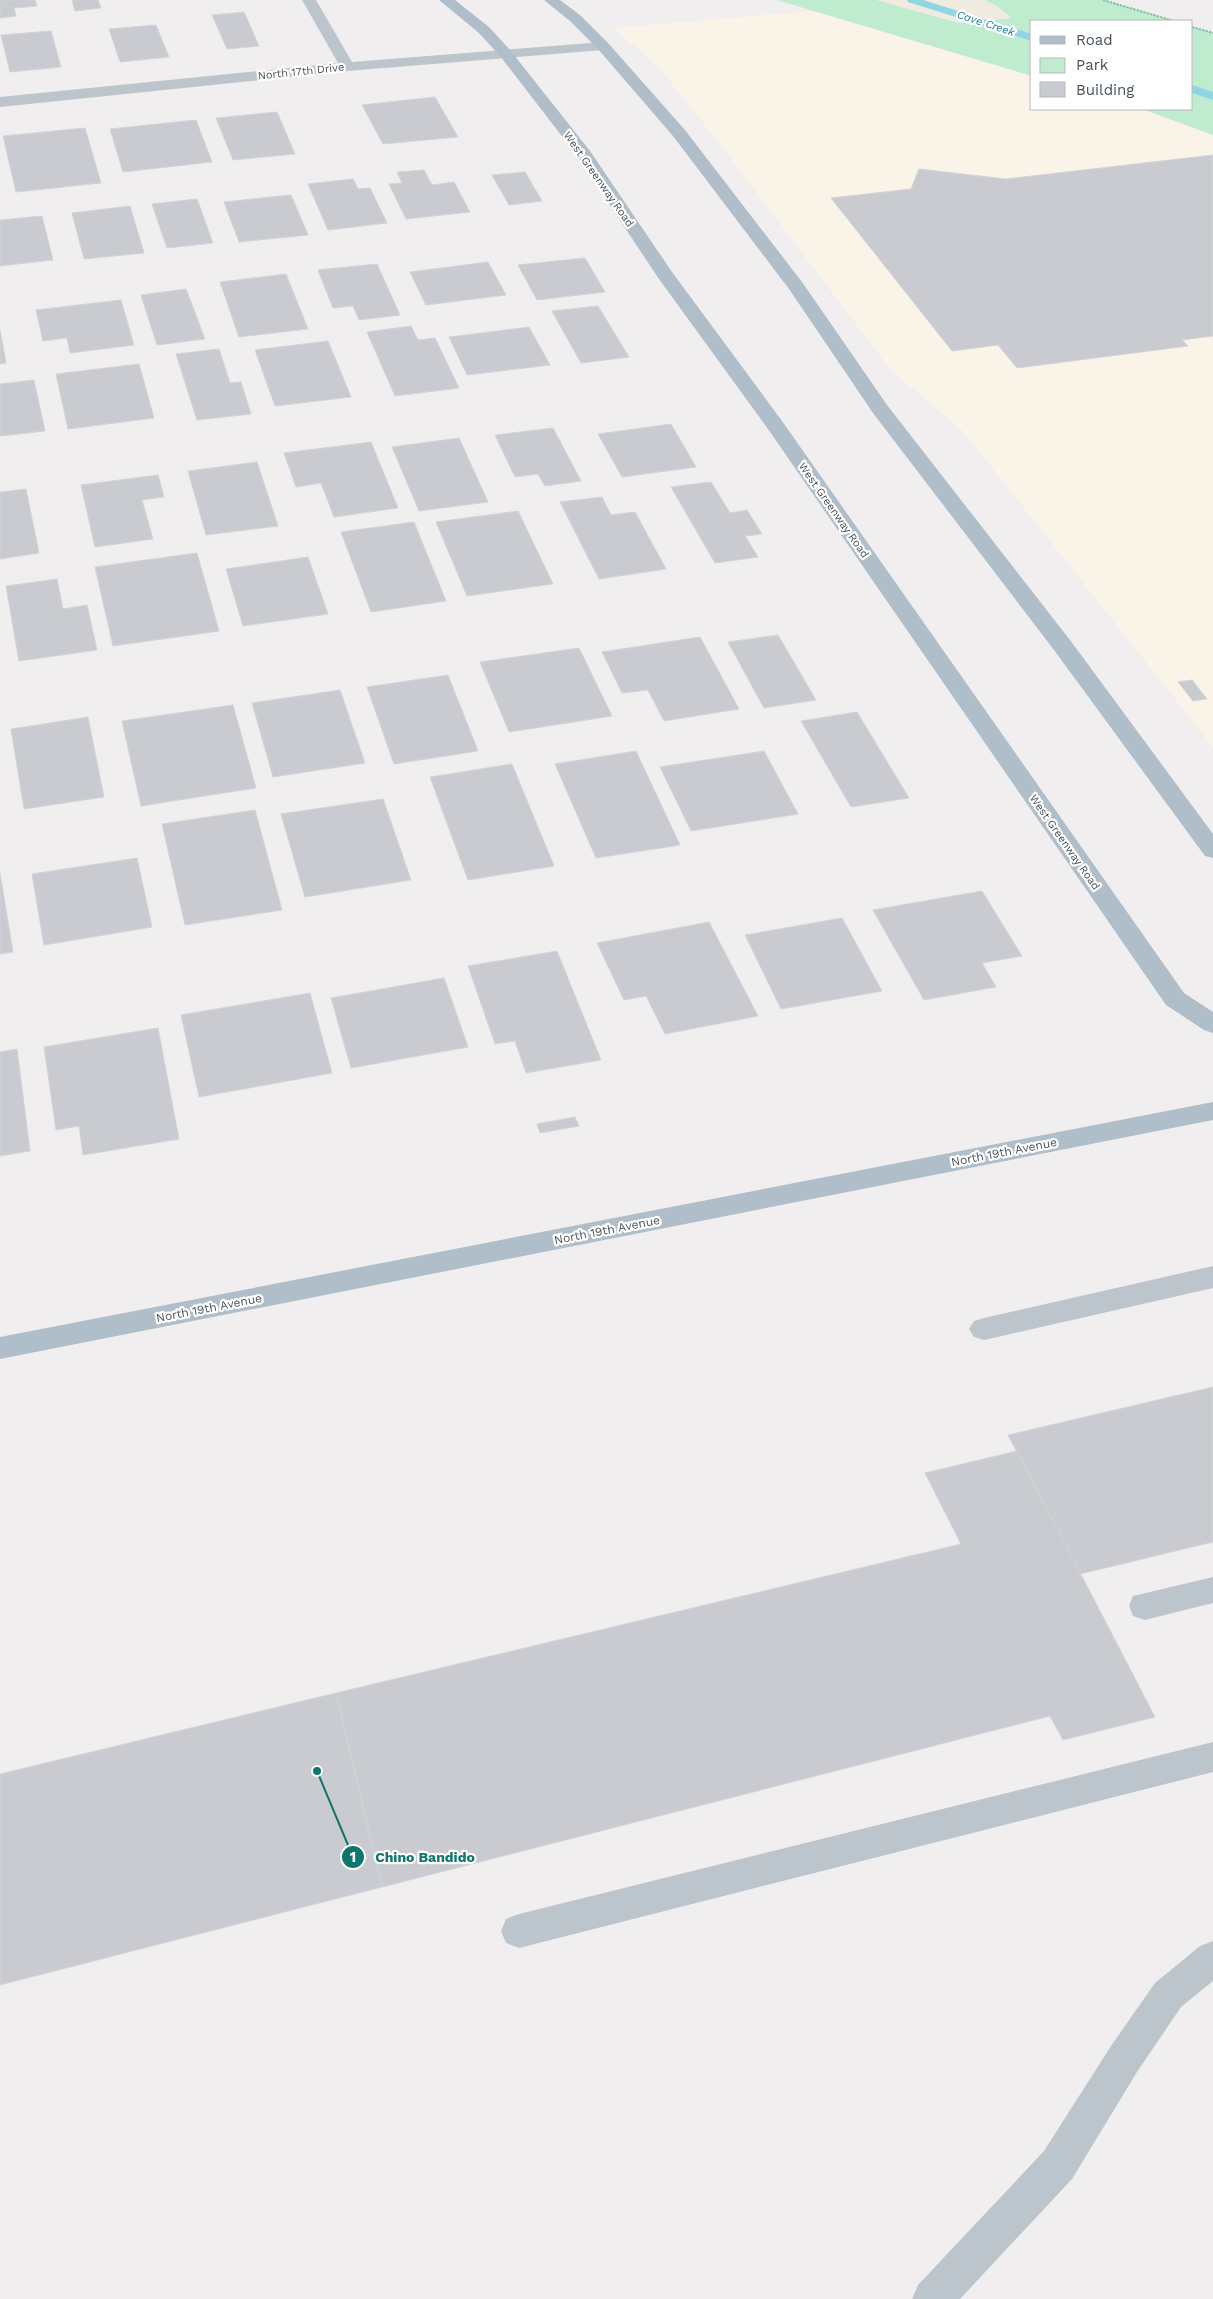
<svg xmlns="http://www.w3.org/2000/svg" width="1213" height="2299" font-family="'Work Sans',sans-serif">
<rect width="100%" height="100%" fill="#f0eeee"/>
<polygon fill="#faf4e8" points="812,11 1032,76 1032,109 1142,109 1213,135 1213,747 964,432 890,369 720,144 659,68 614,28"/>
<g fill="#bfebcf">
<polygon points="777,0 877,0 959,23 1011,18 997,6 984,0 1103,0 1174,21 1032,21 1032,76"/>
<polygon points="1192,27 1213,33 1213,135 1142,109 1192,109"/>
</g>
<polygon fill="#f0ebe0" points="877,0 984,0 997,6 1012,18 959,23"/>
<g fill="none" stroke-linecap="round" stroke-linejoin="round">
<g fill="#90d5e4" fill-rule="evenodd">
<polygon points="907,0 923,0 1032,34 1032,41 908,2"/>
<polygon points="1192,85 1213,92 1213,100 1192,93"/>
</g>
</g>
<g fill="#c9cbd0" stroke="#d2d4d9">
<polygon points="0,0 35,0 37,6 14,8 16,16 0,18"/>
<polygon points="72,0 98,0 101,8 75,11"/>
<polygon points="244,12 259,46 227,49 212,15"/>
<polygon points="156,25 169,57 120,62 109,29"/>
<polygon points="51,31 61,67 10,72 1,35"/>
<polygon points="435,97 458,137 383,144 362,105"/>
<polygon points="277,112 295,154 233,160 216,118"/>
<polygon points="196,120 212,162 123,172 110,129"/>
<polygon points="85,128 101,183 16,192 3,136"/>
<polygon points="1213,155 1213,336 1182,340 1188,346 1017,368 998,345 952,351 831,198 911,189 919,169 1006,179"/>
<polygon points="424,170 432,185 454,182 470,212 406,219 389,184 402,183 397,172"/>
<polygon points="525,172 542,201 509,205 492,175"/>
<polygon points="353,179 358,189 370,188 387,223 328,230 308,184"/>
<polygon points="291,195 308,235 239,242 224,202"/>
<polygon points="197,199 213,243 167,248 152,204"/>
<polygon points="130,206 144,253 84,259 72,213"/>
<polygon points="42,216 53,260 0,266 0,220"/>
<polygon points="585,258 605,292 537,300 518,265"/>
<polygon points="488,262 506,295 426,305 410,272"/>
<polygon points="377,264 400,315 359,320 353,306 333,308 318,270"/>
<polygon points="286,274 308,329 239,337 220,282"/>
<polygon points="186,289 205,339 157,345 141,295"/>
<polygon points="121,300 134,345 70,353 67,338 43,341 36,310"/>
<polygon points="598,306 629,357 581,363 552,311"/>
<polygon points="411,326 418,340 435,338 459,388 395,396 367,332"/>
<polygon points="529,327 550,365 467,375 449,337"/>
<polygon points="0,330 6,363 0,364"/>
<polygon points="328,341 351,397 275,406 255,350"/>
<polygon points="219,349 230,383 241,382 251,414 197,420 176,354"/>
<polygon points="139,364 154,418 68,429 56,374"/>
<polygon points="34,380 45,431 0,436 0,384"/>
<polygon points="671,424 696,467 622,477 598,434"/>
<polygon points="553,428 581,481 545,486 538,474 515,477 495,435"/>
<polygon points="459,438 488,502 419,511 392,447"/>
<polygon points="371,442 398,508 334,517 321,483 296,487 284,453"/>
<polygon points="257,462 278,526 206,535 188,471"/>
<polygon points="158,475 164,497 142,500 153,539 95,547 81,485"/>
<polygon points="711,482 730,513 747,510 762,534 745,536 758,557 715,563 671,487"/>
<polygon points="26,489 39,553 0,559 0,492"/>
<polygon points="602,497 611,515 635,512 666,569 599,579 560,502"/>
<polygon points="518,511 553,584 467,596 436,522"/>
<polygon points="414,522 446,601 371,612 341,532"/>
<polygon points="197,553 219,631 113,646 95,567"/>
<polygon points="308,557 328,614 243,626 226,569"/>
<polygon points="57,579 63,609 87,605 97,650 19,661 6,586"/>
<polygon points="778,635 816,700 764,708 728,642"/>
<polygon points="700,637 739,709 664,721 648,690 622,693 602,652"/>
<polygon points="579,648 612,716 509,732 480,662"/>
<polygon points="448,675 478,751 394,764 367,687"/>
<polygon points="1192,680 1207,699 1193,701 1178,682"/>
<polygon points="340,690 365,763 273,777 252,703"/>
<polygon points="233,705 256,788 141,806 122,721"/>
<polygon points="857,712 909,798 851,807 801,721"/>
<polygon points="88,717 104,797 24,809 11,729"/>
<polygon points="636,751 680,845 596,858 555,764"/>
<polygon points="764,751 798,814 691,831 660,767"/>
<polygon points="512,764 554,866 468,880 430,777"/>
<polygon points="383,799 411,880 305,897 281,814"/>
<polygon points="255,810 282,910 185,925 162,824"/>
<polygon points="137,858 152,927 44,945 32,874"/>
<polygon points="0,873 13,952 0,954"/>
<polygon points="982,891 1022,956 982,963 996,987 924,1000 873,910"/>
<polygon points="842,918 882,991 781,1009 745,935"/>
<polygon points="709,922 758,1016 665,1034 646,996 624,1000 597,943"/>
<polygon points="557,951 601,1060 526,1073 515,1041 495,1044 468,966"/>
<polygon points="444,978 468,1047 351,1068 331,998"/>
<polygon points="310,993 332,1073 199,1097 181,1015"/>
<polygon points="158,1028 179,1139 83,1155 79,1126 56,1130 44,1047"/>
<polygon points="17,1049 30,1151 0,1156 0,1052"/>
<polygon points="575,1117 579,1126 540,1133 537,1124"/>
<polygon points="1213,1387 1213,1542 1080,1574 1008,1435"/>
<polygon points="1017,1451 1155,1717 1063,1740 1050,1716 382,1887 336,1693 961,1544 925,1473"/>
<polygon points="336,1693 382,1887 0,1985 0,1774"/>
</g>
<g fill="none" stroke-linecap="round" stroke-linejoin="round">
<g stroke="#7ac69e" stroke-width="2" stroke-dasharray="2.5 1" stroke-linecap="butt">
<polyline points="1103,0 1174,21"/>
<polyline points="1192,27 1213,33"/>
</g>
<g fill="#bdc5cc" fill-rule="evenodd">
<polygon points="302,0 316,0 352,62 603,42 610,46 603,50 347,71 0,107 0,97 338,63"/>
<polygon points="1213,1266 1213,1288 984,1340 974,1337 969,1329 974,1321 984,1318"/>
<polygon points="1213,1577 1213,1603 1145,1620 1133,1616 1129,1606 1133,1596"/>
<polygon points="1213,1742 1213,1772 519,1948 506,1943 501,1931 506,1919 519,1914"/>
<polygon points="1213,1941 1213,1981 1181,2007 1137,2072 1072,2179 960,2299 912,2299 918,2285 1044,2151 1111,2046 1155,1983 1200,1946"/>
</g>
<g fill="#b0beca" fill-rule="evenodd">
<polygon points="439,0 455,0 489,27 510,50 590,151 672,272 782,421 1184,993 1213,1012 1213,1033 1204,1030 1166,1005 768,429 659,279 578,157 500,56 479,33"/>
<polygon points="544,0 560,0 580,15 608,43 685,130 802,282 887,405 1070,640 1213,834 1213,858 1205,856 1054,650 873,413 789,289 673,136 598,49 570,21"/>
<polygon points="1213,1102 1213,1120 0,1359 0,1337"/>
</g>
</g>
<g text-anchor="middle" stroke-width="4.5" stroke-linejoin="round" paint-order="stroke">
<g font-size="11" font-style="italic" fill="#187e95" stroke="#fff">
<text transform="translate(986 23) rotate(18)" y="4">Cave Creek</text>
</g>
<g font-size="11" fill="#485259" stroke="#fff">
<text transform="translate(301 71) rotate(-6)" y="4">North 17th Drive</text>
<text transform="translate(599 179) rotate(55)" y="4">West Greenway Road</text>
<text transform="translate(834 510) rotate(55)" y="4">West Greenway Road</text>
<text transform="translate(1065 842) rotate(55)" y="4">West Greenway Road</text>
</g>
<g font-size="12" fill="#485259" stroke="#fff">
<text transform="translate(1004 1152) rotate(-11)" y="4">North 19th Avenue</text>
<text transform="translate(607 1230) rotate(-11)" y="4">North 19th Avenue</text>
<text transform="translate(209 1308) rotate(-11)" y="4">North 19th Avenue</text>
</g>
</g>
<path fill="none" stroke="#0f766e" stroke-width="2" d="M317 1771L353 1857"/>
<g fill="#0f766e" stroke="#fff" stroke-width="2">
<circle cx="317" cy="1771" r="5"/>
<circle cx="353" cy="1857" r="12"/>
</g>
<g font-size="15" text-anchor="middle" font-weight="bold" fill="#fff">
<text x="353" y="1862">1</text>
</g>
<g font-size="14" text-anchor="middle" font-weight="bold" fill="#0f766e" stroke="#fff" stroke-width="4.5" stroke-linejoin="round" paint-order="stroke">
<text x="425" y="1862">Chino Bandido</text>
</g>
<rect x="1030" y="20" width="162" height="90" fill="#ffffff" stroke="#b6babd"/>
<rect x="1040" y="36" width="25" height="8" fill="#b0beca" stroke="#b6babd"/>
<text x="1076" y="45" font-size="15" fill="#485259">Road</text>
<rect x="1040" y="58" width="25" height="15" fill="#bfebcf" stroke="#b6babd"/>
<text x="1076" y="70" font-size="15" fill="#485259">Park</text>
<rect x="1040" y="82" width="25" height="15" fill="#c9cbd0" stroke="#b6babd"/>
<text x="1076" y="95" font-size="15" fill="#485259">Building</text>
</svg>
